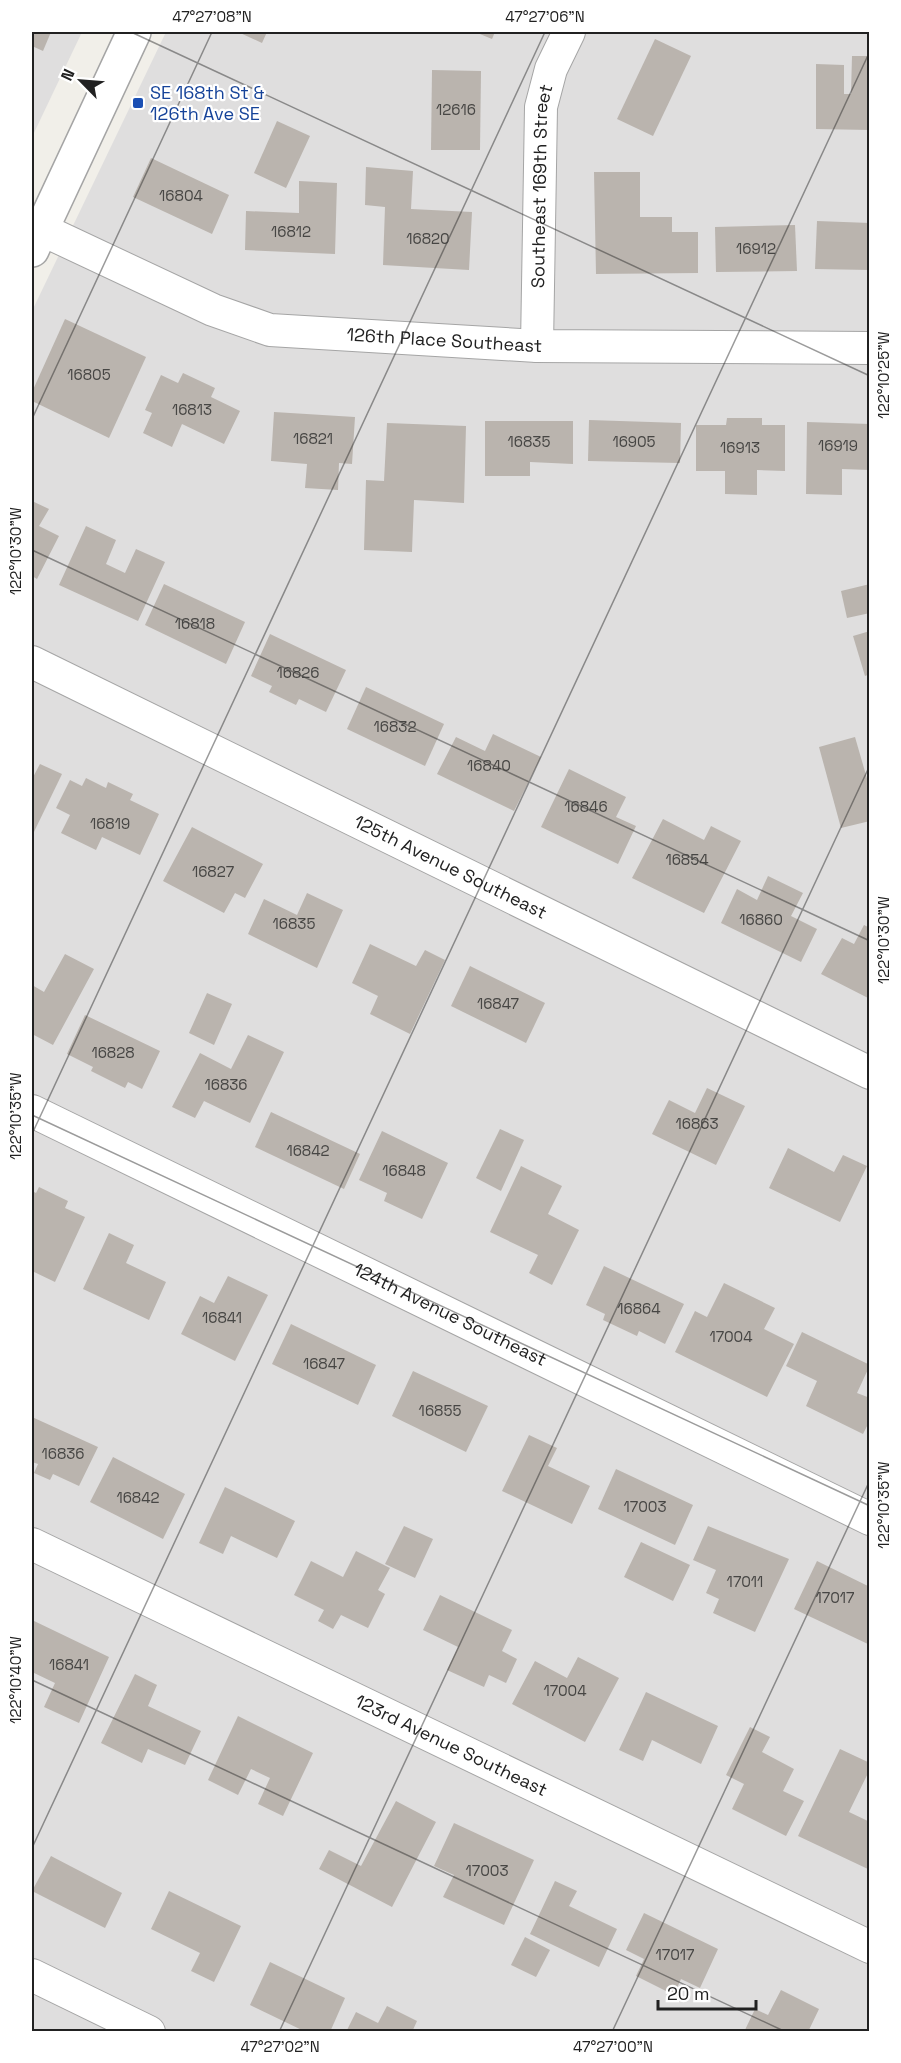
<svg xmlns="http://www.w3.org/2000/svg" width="901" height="2063" font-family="'Space Grotesk',sans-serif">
<rect width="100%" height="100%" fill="#f1efe9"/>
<g fill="#dfdede">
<polygon points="32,32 82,32 32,137"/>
<polygon points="166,32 869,32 869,2031 32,2031 32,311"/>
</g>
<g fill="#bab4ae">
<polygon points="32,32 51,32 43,51 32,46"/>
<polygon points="238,32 267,32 262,43"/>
<polygon points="475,32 495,32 492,39"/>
<polygon points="655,39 691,56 653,136 617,119"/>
<polygon points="852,56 870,56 870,130 816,129 816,64 844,65 844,94 851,94"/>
<polygon points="432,70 481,71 480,150 431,150"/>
<polygon points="277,121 310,136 286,188 254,173"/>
<polygon points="151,158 229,195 212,234 133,197"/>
<polygon points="366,167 413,171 411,209 472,212 469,270 383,265 385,207 365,205"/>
<polygon points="594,172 640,172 640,217 672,217 672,232 698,232 698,273 596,274"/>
<polygon points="299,181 337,183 335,254 245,250 246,211 299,213"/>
<polygon points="817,221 870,223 870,270 815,269"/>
<polygon points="795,225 797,271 716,272 715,227"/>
<polygon points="65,319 146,357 109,438 32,401 32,392"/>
<polygon points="183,373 215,388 211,397 240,411 224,444 182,424 172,447 143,433 152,413 145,410 161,375 178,383"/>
<polygon points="274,412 355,417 352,464 339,463 338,490 305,488 307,464 271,461"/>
<polygon points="727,418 762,418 762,425 785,425 785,471 757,470 757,495 725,494 725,471 696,471 696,425 726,425"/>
<polygon points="589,420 681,423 680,463 588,461"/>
<polygon points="485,421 573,421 573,464 530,462 530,476 485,476"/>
<polygon points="807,422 870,424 870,470 842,469 842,495 806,494"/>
<polygon points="387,423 466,426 464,503 414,500 412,552 364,550 366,480 384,481"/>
<polygon points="32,501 49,509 39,526 59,536 37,579 32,576"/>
<polygon points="86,526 116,540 106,564 125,573 136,549 165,562 138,621 59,585"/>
<polygon points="164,584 245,622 226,664 145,625"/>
<polygon points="870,584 870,613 847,618 841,591"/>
<polygon points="870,631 870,674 865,676 853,636"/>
<polygon points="270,634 346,670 326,712 299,699 296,705 269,692 272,686 251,676"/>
<polygon points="366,687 444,724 425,766 347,729"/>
<polygon points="493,734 541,757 514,811 437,774 456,737 485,751"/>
<polygon points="855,737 870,789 870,821 841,828 819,747"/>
<polygon points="40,764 62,774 32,836 32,779"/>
<polygon points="569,769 626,797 616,817 636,826 618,864 541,827"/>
<polygon points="86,778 106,788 108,782 133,794 130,800 159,814 140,855 102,837 96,850 61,833 70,815 56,808 70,780 82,786"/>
<polygon points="663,819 704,840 711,826 741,841 704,913 632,878"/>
<polygon points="192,827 263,864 245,898 235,893 224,913 163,881"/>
<polygon points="768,876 803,893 791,916 817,929 801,962 721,923 737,889 757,900"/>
<polygon points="307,893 343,910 317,968 248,934 264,899 297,915"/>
<polygon points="864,925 870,928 870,999 821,974 842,938 854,944"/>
<polygon points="370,944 416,966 425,950 445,960 410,1034 370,1014 378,996 352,983"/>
<polygon points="65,954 94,969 53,1045 32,1034 32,985 44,992"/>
<polygon points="470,966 545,1003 526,1043 451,1006"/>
<polygon points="207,993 232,1004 214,1045 189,1033"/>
<polygon points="85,1015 160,1051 142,1089 128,1082 125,1088 91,1071 93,1067 67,1054"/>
<polygon points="248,1035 284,1052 250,1123 204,1101 195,1118 172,1107 200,1053 231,1069"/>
<polygon points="707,1088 745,1106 716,1165 652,1134 669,1100 695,1113"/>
<polygon points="271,1112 360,1154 344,1189 255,1147"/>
<polygon points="500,1129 524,1140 501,1191 476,1178"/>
<polygon points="382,1131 448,1163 422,1219 384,1201 387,1193 359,1180"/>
<polygon points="788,1148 834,1172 843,1155 867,1166 840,1222 769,1188"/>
<polygon points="521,1166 562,1186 548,1214 579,1230 552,1285 529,1273 538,1255 490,1232"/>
<polygon points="39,1187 68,1201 65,1208 85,1217 55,1282 32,1271 32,1191 36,1193"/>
<polygon points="109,1233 134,1245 126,1263 166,1282 149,1320 83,1289"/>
<polygon points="604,1266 684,1304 665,1344 639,1331 637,1336 603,1320 605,1314 586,1305"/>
<polygon points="228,1276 268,1295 235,1361 181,1334 200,1296 214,1303"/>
<polygon points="724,1283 775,1308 764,1329 794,1344 767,1397 675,1352 695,1311 707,1317"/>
<polygon points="291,1324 376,1365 358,1405 272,1364"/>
<polygon points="802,1332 870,1365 857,1393 870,1398 870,1420 863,1434 806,1406 817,1381 786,1366"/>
<polygon points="413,1371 488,1406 466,1452 392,1416"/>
<polygon points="32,1417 98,1447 79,1486 53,1474 50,1480 34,1473 38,1464 32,1462"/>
<polygon points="529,1435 557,1448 548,1466 590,1486 572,1524 502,1491"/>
<polygon points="113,1457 185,1494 163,1539 90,1502"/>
<polygon points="616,1469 693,1505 675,1545 598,1509"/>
<polygon points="225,1487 295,1521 277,1558 231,1536 223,1554 199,1543"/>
<polygon points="404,1526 433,1539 415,1578 385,1564"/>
<polygon points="708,1526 789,1559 755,1632 713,1613 719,1599 706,1593 716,1570 693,1560"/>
<polygon points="641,1542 690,1565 673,1601 624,1577"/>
<polygon points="356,1551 390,1568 378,1590 385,1594 368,1628 341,1615 333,1629 318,1621 324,1610 294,1595 311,1561 343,1577"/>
<polygon points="817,1561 870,1587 870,1645 794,1609"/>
<polygon points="440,1595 512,1630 502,1651 517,1659 506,1683 489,1675 484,1687 447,1670 458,1647 423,1630"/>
<polygon points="32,1620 109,1657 79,1723 44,1707 55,1683 32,1672"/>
<polygon points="578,1657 619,1678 585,1742 512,1704 535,1661 567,1678"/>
<polygon points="135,1674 157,1685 148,1706 201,1731 185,1765 148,1749 142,1763 101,1743"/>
<polygon points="646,1692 718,1726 701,1764 652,1740 643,1761 619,1750"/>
<polygon points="238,1716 313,1753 283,1816 258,1804 270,1778 251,1769 238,1795 208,1780"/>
<polygon points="750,1727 770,1737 762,1752 794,1769 783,1791 804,1801 786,1836 732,1809 744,1784 726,1775"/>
<polygon points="840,1749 870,1763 870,1769 849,1812 870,1822 870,1870 798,1836"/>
<polygon points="396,1801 436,1822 392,1907 319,1869 329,1850 361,1866"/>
<polygon points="454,1823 534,1860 504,1925 443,1897 454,1875 434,1866"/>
<polygon points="51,1856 122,1893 105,1928 32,1891"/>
<polygon points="555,1881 577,1891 569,1906 617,1929 599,1967 530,1934"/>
<polygon points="169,1891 241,1926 214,1982 191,1971 200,1953 151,1929"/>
<polygon points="644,1913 718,1949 700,1988 681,1979 674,1995 636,1976 644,1959 626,1950"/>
<polygon points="525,1937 550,1950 536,1977 511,1965"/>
<polygon points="270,1962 345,1998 330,2032 306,2032 250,2005"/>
<polygon points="781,1990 819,2009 808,2032 744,2032 755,2009 768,2015"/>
<polygon points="387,2006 417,2021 412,2032 346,2032 356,2012 378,2023"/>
</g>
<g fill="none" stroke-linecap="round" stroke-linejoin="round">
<defs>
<g id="minor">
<path id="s1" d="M32,225L213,310L270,330L537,346L870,348"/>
<path id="s2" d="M537,346L541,107L551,69L569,32"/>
<path id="s3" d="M32,662L870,1073"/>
<path id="s4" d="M32,1111L870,1519"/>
<path id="s5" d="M32,1544L870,1947"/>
<polyline points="32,1975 149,2032"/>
</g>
<polyline id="tertiary" points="32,250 134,32"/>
</defs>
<use href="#minor" stroke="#a5a5a5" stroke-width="34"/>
<use href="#tertiary" stroke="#a5a5a5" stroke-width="36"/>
<use href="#minor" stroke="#fff" stroke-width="32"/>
<use href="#tertiary" stroke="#fff" stroke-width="33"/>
</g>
<path fill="none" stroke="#212121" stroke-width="1.5" stroke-opacity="0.45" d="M131,32L870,376M32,419L212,32M32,550L870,941M32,1115L870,1506M32,1134L545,32M32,1680L786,2032M32,1848L870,51M279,2032L870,765M612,2032L870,1480"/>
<rect fill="#1a4fb4" stroke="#fff" stroke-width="2" x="132" y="97" width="12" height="12" rx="3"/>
<g text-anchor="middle" stroke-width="4.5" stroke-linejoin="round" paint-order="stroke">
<g font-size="15" fill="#474644">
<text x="456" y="115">12616</text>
<text x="181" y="201">16804</text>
<text x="291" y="237">16812</text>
<text x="428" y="244">16820</text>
<text x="756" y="254">16912</text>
<text x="89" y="380">16805</text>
<text x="192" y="415">16813</text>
<text x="313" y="444">16821</text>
<text x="529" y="447">16835</text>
<text x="634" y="447">16905</text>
<text x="838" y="451">16919</text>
<text x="740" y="453">16913</text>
<text x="195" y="629">16818</text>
<text x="298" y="678">16826</text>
<text x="395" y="732">16832</text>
<text x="489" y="771">16840</text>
<text x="586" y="812">16846</text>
<text x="110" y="829">16819</text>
<text x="687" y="865">16854</text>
<text x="213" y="877">16827</text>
<text x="761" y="925">16860</text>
<text x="294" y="929">16835</text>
<text x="498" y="1009">16847</text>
<text x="113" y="1058">16828</text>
<text x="226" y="1090">16836</text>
<text x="697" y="1129">16863</text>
<text x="308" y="1156">16842</text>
<text x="404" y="1176">16848</text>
<text x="639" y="1314">16864</text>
<text x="222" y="1323">16841</text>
<text x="731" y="1342">17004</text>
<text x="324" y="1369">16847</text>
<text x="440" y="1416">16855</text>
<text x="63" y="1459">16836</text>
<text x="138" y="1503">16842</text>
<text x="645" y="1512">17003</text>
<text x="745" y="1587">17011</text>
<text x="835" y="1603">17017</text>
<text x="69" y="1670">16841</text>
<text x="565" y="1696">17004</text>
<text x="487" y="1876">17003</text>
<text x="675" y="1960">17017</text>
</g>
<g font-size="18" fill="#164399" stroke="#fff" text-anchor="start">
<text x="150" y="99">SE 168th St &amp;<tspan x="150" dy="21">126th Ave SE</tspan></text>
</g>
<g font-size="18" fill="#212121" stroke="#fff">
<text dy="6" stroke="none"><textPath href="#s2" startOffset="160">Southeast 169th Street</textPath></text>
<text dy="6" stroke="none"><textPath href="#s1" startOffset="435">126th Place Southeast</textPath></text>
<text dy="6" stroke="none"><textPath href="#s3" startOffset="466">125th Avenue Southeast</textPath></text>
<text dy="6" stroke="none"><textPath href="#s4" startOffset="465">124th Avenue Southeast</textPath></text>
<text dy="6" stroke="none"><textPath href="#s5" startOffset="465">123rd Avenue Southeast</textPath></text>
</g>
</g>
<rect width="901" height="2063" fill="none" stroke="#ffffff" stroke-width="66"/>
<g transform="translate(81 81) rotate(295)" stroke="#ffffff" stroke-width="4.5" paint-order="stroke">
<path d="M0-4.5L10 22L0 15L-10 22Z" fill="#212121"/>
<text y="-9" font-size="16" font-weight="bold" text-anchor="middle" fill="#212121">N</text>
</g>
<path d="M658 2000v9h98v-9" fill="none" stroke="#212121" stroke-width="3"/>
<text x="667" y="2000" font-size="18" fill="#212121" stroke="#ffffff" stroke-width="4.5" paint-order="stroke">20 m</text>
<rect x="33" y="33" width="835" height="1997" fill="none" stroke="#212121" stroke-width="2"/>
<g font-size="15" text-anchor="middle" fill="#212121">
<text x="212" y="22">47°27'08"N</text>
<text x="545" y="22">47°27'06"N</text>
<text transform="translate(884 375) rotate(-90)" y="5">122°10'25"W</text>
<text transform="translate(16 551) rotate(-90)" y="5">122°10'30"W</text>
<text transform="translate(884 940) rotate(-90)" y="5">122°10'30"W</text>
<text transform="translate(16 1116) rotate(-90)" y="5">122°10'35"W</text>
<text transform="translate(884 1505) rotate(-90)" y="5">122°10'35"W</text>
<text transform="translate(16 1680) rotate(-90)" y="5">122°10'40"W</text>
<text x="280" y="2052">47°27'02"N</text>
<text x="613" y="2052">47°27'00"N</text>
</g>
</svg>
